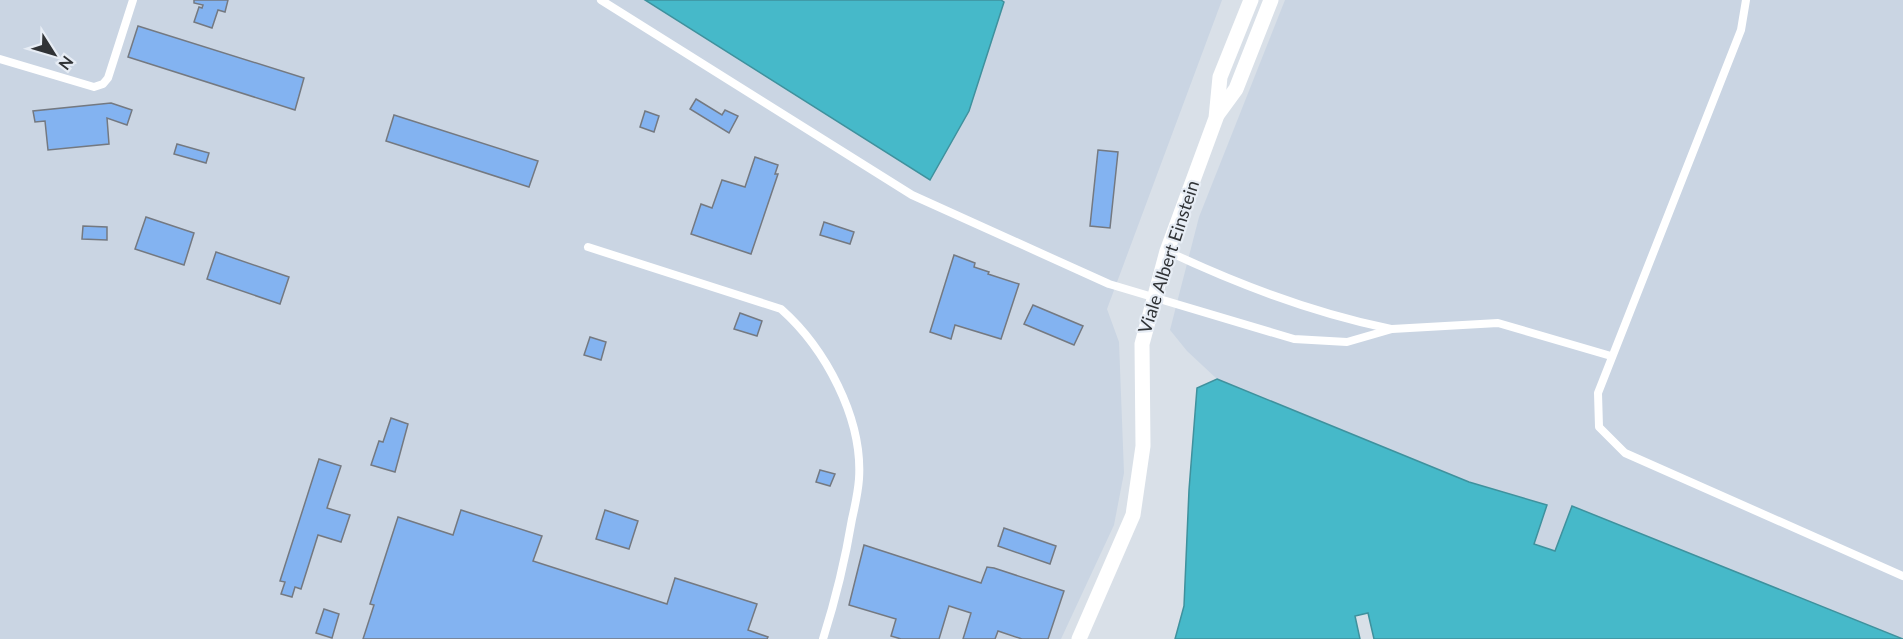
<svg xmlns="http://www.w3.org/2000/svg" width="1903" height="639" font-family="Lato,sans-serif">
<rect width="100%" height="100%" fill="#d9e0e8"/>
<g fill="#cad5e3">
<polygon points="0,0 1222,0 1107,309 1119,342 1124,473 1114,525 1061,639 0,639"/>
<polygon points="1285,0 1903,0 1903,639 1572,506 1555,551 1534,543 1547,505 1469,482 1217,379 1187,351 1170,330 1199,217"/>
</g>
<g fill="#46b9c9" stroke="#3f919d" stroke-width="1.5">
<polygon points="645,0 1001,0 1004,2 969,111 930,180"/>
<polygon points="1217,379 1469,482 1547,505 1534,544 1555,551 1572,506 1903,639 1374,639 1368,613 1355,616 1360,639 1175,639 1184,606 1189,490 1197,388"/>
</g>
<g fill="#83b3f1" stroke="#747981" stroke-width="1.5">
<polygon points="194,0 228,0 225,12 218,10 212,28 194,22 199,7 202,8 203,5 194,3"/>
<polygon points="138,26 304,78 295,110 128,57"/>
<polygon points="696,99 722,115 725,110 738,116 729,133 690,109"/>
<polygon points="111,103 132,110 127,125 107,118 109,144 48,150 45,121 35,122 33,111"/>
<polygon points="645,111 659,116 654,132 640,127"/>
<polygon points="394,115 538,161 529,187 386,141"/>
<polygon points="177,144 209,153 206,163 174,154"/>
<polygon points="1098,150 1118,152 1110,228 1090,226"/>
<polygon points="755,157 778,165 775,174 778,174 751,254 691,234 701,204 712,208 722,180 745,187"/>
<polygon points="146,217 194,233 184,265 135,249"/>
<polygon points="824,222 854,232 850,244 820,235"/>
<polygon points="83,226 107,227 107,240 82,239"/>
<polygon points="216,252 289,277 280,304 207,279"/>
<polygon points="954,255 975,263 974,267 989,272 988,274 1019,284 1001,339 955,325 951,339 930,332"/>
<polygon points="1033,305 1083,326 1074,345 1024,324"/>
<polygon points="740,313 762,321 757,336 734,329"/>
<polygon points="590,337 606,342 601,360 584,355"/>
<polygon points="391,418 408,424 395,472 371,465 379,441 383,442"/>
<polygon points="319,459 341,466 327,508 350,515 341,542 318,535 301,589 295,587 292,597 281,594 285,582 280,581"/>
<polygon points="820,470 835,474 830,486 816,482"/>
<polygon points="461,510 542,536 533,561 667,604 675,578 757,604 748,630 768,637 767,639 363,639 374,605 370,604 398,517 453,535"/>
<polygon points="605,510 638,521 629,549 596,539"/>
<polygon points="1004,528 1056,546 1050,564 998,546"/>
<polygon points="864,545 981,583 987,567 994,568 1064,591 1048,639 1022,639 998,631 995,639 963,639 971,613 949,606 939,639 901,639 891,636 896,619 849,605"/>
<polygon points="324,609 339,614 332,638 316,633"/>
</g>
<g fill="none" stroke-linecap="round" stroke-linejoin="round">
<g stroke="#fff" stroke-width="8">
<polyline points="601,0 912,195 1109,284 1294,339 1347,342 1392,329 1498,323 1611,356"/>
<polyline points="1746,0 1741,30 1598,393 1599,427 1625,453 1903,576"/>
<polyline points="0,59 94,87 103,84 108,78 133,0"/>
<path d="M588,247L781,309C825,348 863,418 859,479C858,492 855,506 852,519C845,561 836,598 823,639"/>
<path d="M1167,251C1239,285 1312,313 1391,329"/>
</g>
<g stroke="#fff" stroke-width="15">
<polyline points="1217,115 1236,89 1271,0"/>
<polyline points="1079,639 1133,515 1143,446 1142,344 1167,251 1216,118 1220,77 1251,0"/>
</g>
</g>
<g text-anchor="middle" stroke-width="4.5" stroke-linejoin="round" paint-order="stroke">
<g font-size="18" fill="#303336" stroke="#e7edf5">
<text transform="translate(1169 257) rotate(-72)" y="6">Viale Albert Einstein</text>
</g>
</g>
<g transform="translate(54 54) rotate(127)" stroke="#e7edf5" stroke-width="4.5" paint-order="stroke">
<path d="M0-4.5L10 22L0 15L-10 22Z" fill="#303336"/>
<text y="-9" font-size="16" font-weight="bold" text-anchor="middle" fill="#303336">N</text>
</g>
</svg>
